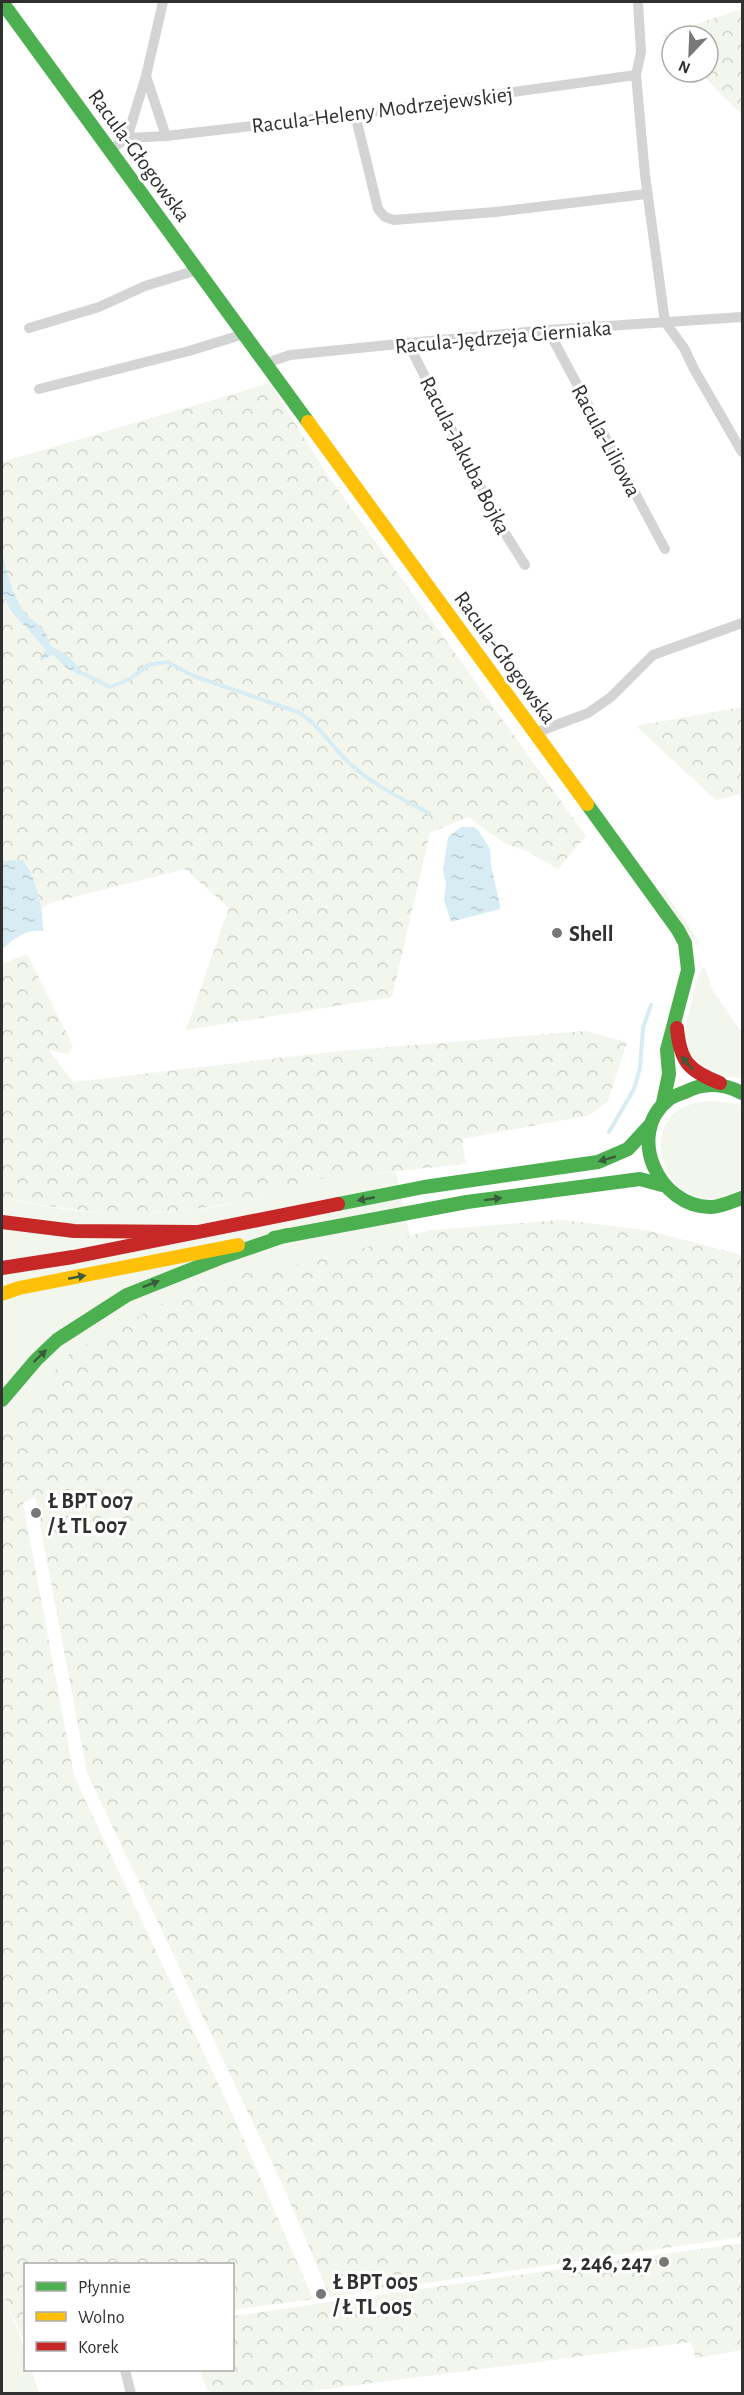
<svg xmlns="http://www.w3.org/2000/svg" width="744" height="2395" font-family="'Alegreya Sans',sans-serif">
<defs>
<pattern id="forest-crowns" width="20" height="18" patternUnits="userSpaceOnUse" patternTransform="scale(1.5)"><rect width="20" height="18" fill="#f2f6ec"/><path d="M2 6a3 3 0 1 1 6 0M12 15a3 3 0 1 1 6 0" fill="none" stroke="#d0d3cb"/></pattern>
<pattern id="water-ripples" width="26" height="14" patternUnits="userSpaceOnUse" patternTransform="scale(1.5)"><rect width="26" height="14" fill="#d8ecf4"/><path d="M2 4q2-2 4 0t4 0M15 11q2-2 4 0t4 0" fill="none" stroke="#bacbd2"/></pattern>
</defs>
<rect width="100%" height="100%" fill="#fff"/>
<g fill="#f2f6ec">
<polygon points="662,888 697,938 700,948 662,895"/>
<path d="M704,966L713,991L742,1033V1078C716,1077 683,1064 685,1032C686,1021 690,1011 692,1000C695,988 696,976 704,966Z"/>
<path d="M711,1101L739,1104L742,1107V1190C737,1193 731,1197 726,1198C655,1212 630,1103 711,1101Z"/>
<path d="M396,1172L410,1236L327,1258L203,1281L66,1356L2,1437V1197C79,1218 162,1218 241,1202C264,1198 286,1185 310,1180C337,1174 368,1175 396,1172Z"/>
<polygon points="2,2291 25,2349 26,2370 32,2370 39,2393 2,2393"/>
</g>
<g fill="url(#forest-crowns)">
<polygon points="742,9 742,115 700,72 708,72 708,36 672,36 672,44 663,35"/>
<path d="M270,383L326,473L586,836L558,869L529,852L504,843L468,817L430,833L392,997L186,1030L229,908L185,869L50,903L42,909L43,931C25,929 15,938 2,949V462Z"/>
<polygon points="742,707 742,794 716,800 636,726"/>
<polygon points="27,954 73,1046 68,1054 49,1050 73,1082 340,1051 586,1031 627,1042 608,1101 590,1115 462,1139 466,1164 311,1180 243,1202 188,1210 121,1215 47,1206 2,1197 2,964"/>
<polygon points="562,1220 646,1230 742,1255 742,2237 330,2297 285,2190 87,1773 35,1497 23,1503 74,1776 237,2124 313,2299 233,2310 232,2264 26,2264 25,2336 22,2337 2,2291 2,1437 66,1356 203,1281 327,1258 431,1230"/>
<polygon points="742,2243 742,2350 696,2358 691,2342 296,2393 209,2393 199,2370 232,2370 233,2316"/>
</g>
<g fill="url(#water-ripples)">
<path d="M2,552C7,571 10,588 20,605C30,625 44,620 50,645L68,656L82,671L84,674L82,676L68,669L52,654L41,661L40,659L46,650L12,612L2,593Z"/>
<polygon points="461,827 474,827 478,830 490,849 491,866 500,905 500,909 451,922 444,900 446,884 443,871 448,837"/>
<path d="M23,860C38,881 42,907 43,931C25,929 15,938 2,949V861Z"/>
</g>
<g fill="none" stroke-linecap="round" stroke-linejoin="round">
<g stroke="#d8ecf4" stroke-width="4">
<path d="M84,674L110,687L130,679L148,665L167,662L194,676L298,712C320,725 332,747 350,764C374,785 401,799 429,813"/>
<polyline points="609,1132 634,1089 640,1068 643,1028 651,1005"/>
</g>
<g stroke="#d4d4d4" stroke-width="10">
<polyline points="638,2 641,52 636,75 645,175 665,322 684,348 694,369 742,452"/>
<polyline points="146,76 166,136"/>
<polyline points="355,114 378,209 385,217 394,220 495,212 646,194"/>
<polyline points="127,138 166,136 355,114 636,75"/>
<polyline points="110,150 127,138 146,76 163,2"/>
<polyline points="29,328 99,307 145,286 197,270"/>
<polyline points="548,330 665,549"/>
<polyline points="408,343 498,522 525,565"/>
<polyline points="266,363 290,355 408,343 548,330 742,317"/>
<polyline points="39,389 189,351 244,334"/>
<polyline points="535,733 588,713 611,697 653,655 742,623"/>
<polyline points="125,2370 131,2394"/>
</g>
<g stroke="#4caf50" stroke-width="14">
<polyline points="2,2 308,422"/>
<polyline points="587,804 678,930 685,943 688,970 667,1050 669,1074 663,1103"/>
<path d="M742,1093C723,1083 704,1082 685,1092C680,1094 673,1096 668,1100C625,1134 659,1208 711,1207C721,1207 733,1201 742,1198"/>
<polyline points="338,1204 424,1187 598,1162 628,1149 650,1125"/>
<polyline points="274,1238 467,1202 640,1179 662,1185"/>
<polyline points="2,1400 36,1360 57,1340 127,1295 220,1258 287,1235"/>
</g>
<g stroke="#ffc107" stroke-width="14">
<polyline points="308,422 587,804"/>
<polyline points="2,1294 19,1288 238,1245"/>
</g>
<g stroke="#c62828" stroke-width="14">
<path d="M677,1028C680,1062 689,1071 720,1083"/>
<polyline points="2,1222 74,1231 195,1232"/>
<polyline points="2,1268 73,1257 338,1204"/>
</g>
</g>
<defs><path id="oneway-solid" d="M-6-.8H1V-3.2L6.5 0L1 3.2V.8H-6Z" transform="scale(1.5)"/></defs>
<g fill="#3a5c3b">
<use href="#oneway-solid" transform="translate(687 1063) rotate(-130)"/>
<use href="#oneway-solid" transform="translate(607 1159) rotate(164)"/>
<use href="#oneway-solid" transform="translate(366 1199) rotate(169)"/>
<use href="#oneway-solid" transform="translate(493 1199) rotate(-7)"/>
<use href="#oneway-solid" transform="translate(77 1277) rotate(-11)"/>
<use href="#oneway-solid" transform="translate(151 1284) rotate(-21)"/>
<use href="#oneway-solid" transform="translate(40 1356) rotate(-44)"/>
</g>
<g fill="#787878" stroke="#fff" stroke-width="2">
<circle cx="557" cy="933" r="6"/>
<circle cx="36" cy="1513" r="6"/>
<circle cx="664" cy="2262" r="6"/>
<circle cx="321" cy="2294" r="6"/>
</g>
<g text-anchor="middle" stroke-width="6" stroke-linejoin="round" paint-order="stroke">
<g font-size="22" fill="#303030" stroke="#fff">
<text transform="translate(382 109) rotate(-7)" y="8">Racula-Heleny Modrzejewskiej</text>
<text transform="translate(140 155) rotate(54)" y="8">Racula-Głogowska</text>
<text transform="translate(503 336) rotate(-5)" y="8">Racula-Jędrzeja Cierniaka</text>
<text transform="translate(607 440) rotate(62)" y="8">Racula-Liliowa</text>
<text transform="translate(466 455) rotate(63)" y="8">Racula-Jakuba Bojka</text>
<text transform="translate(506 657) rotate(54)" y="8">Racula-Głogowska</text>
</g>
<g font-size="22" font-weight="bold" fill="#303030" stroke="#fff" text-anchor="start">
<text x="569" y="941">Shell</text>
<text x="48" y="1508">Ł BPT 007<tspan x="48" dy="25">/ Ł TL 007</tspan></text>
<text x="652" y="2270" text-anchor="end">2, 246, 247</text>
<text x="333" y="2289">Ł BPT 005<tspan x="333" dy="25">/ Ł TL 005</tspan></text>
</g>
</g>
<rect width="744" height="2395" fill="none" stroke="#303030" stroke-width="6"/>
<rect x="24" y="2263" width="210" height="108" fill="#ffffff" stroke="#acacac" stroke-width="1.5"/>
<rect x="36" y="2282" width="30" height="9" fill="#4caf50" stroke="#acacac" stroke-width="1.5"/>
<text x="78" y="2293" font-size="18" fill="#303030">Płynnie</text>
<rect x="36" y="2312" width="30" height="9" fill="#ffc107" stroke="#acacac" stroke-width="1.5"/>
<text x="78" y="2323" font-size="18" fill="#303030">Wolno</text>
<rect x="36" y="2342" width="30" height="9" fill="#c62828" stroke="#acacac" stroke-width="1.5"/>
<text x="78" y="2353" font-size="18" fill="#303030">Korek</text>
<g transform="translate(690 54) rotate(203)"><circle r="28" fill="#ffffff" stroke="#acacac" stroke-width="1.5"/>
<path d="M0-4.5L10 22L0 15L-10 22Z" fill="#787878"/>
<text y="-9" font-size="16" font-weight="bold" text-anchor="middle" fill="#303030">N</text>
</g>
</svg>
